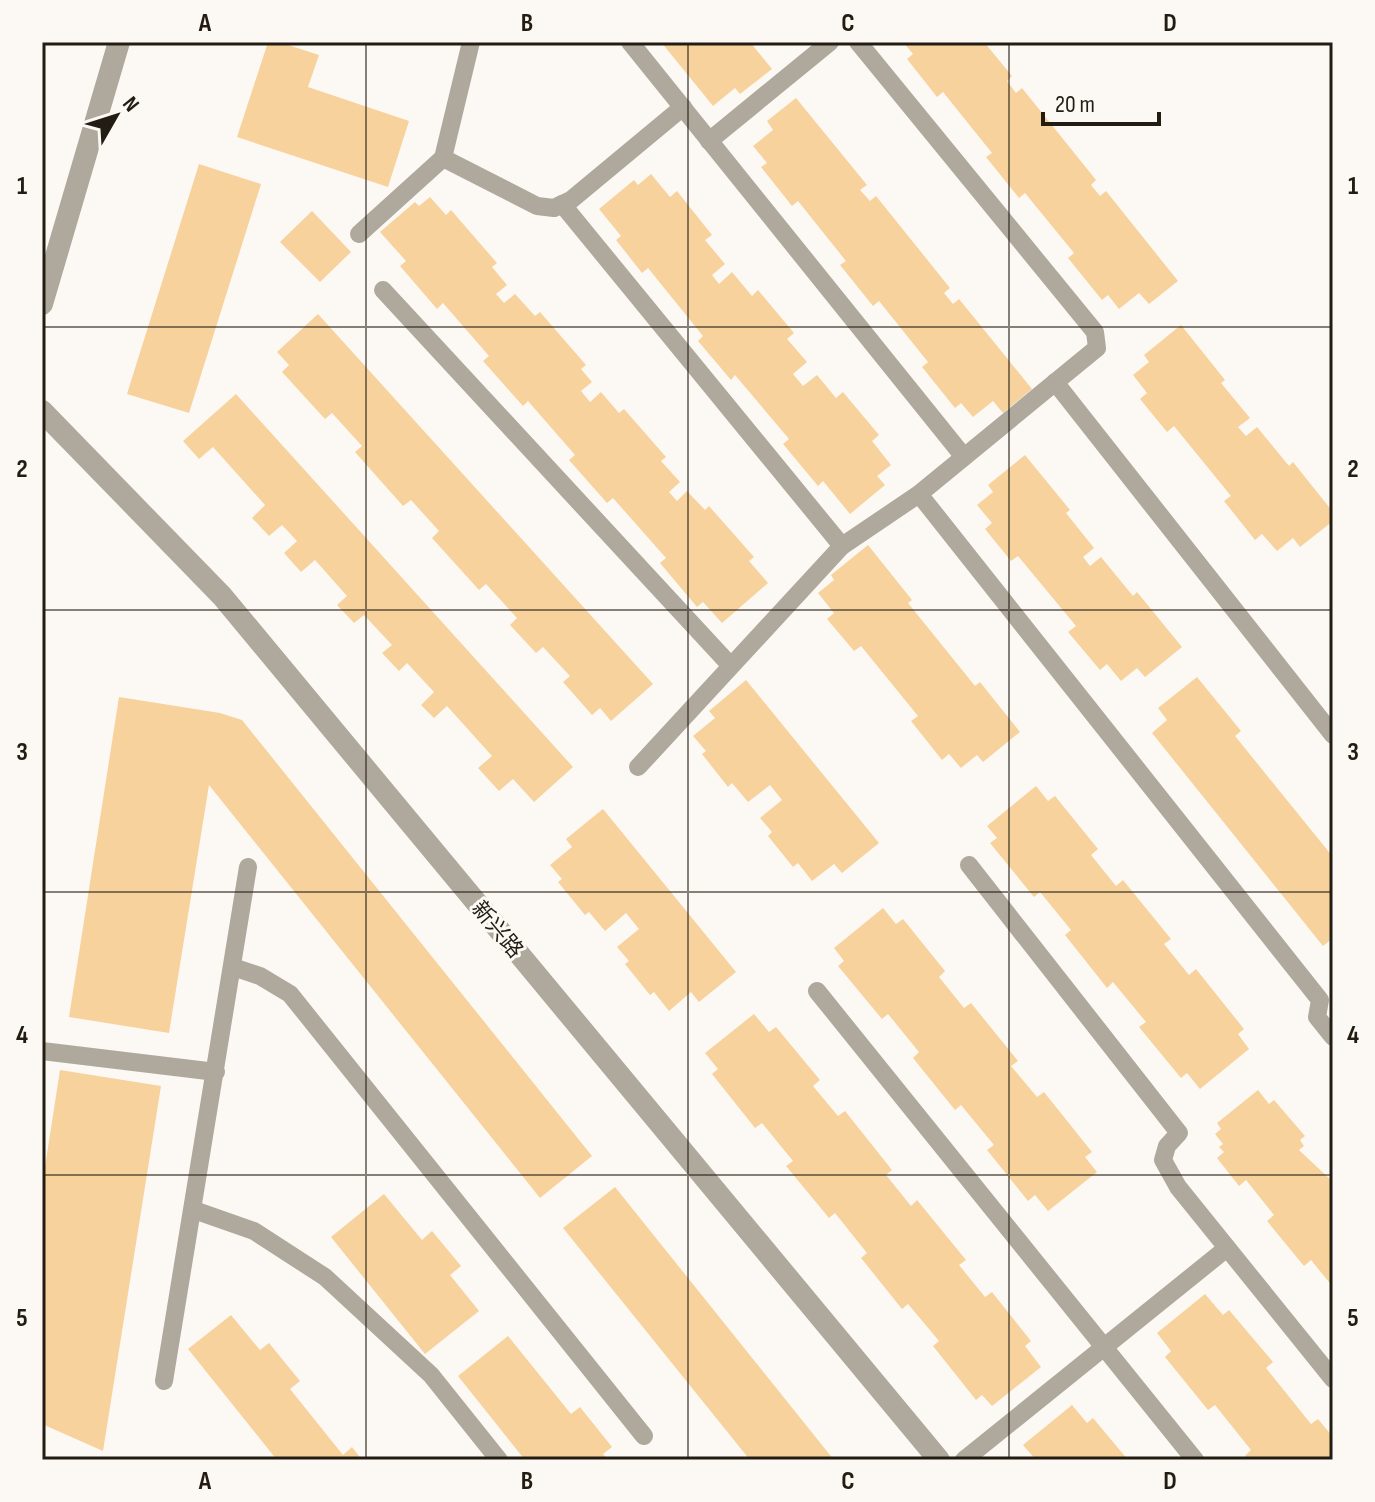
<svg xmlns="http://www.w3.org/2000/svg" width="1375" height="1502" font-family="'Sofia Sans Condensed','Noto Sans SC',sans-serif">
<rect width="100%" height="100%" fill="#fcf9f4"/>
<g fill="#f7d29c">
<polygon points="268,42 279,42 319,55 308,87 409,121 388,187 237,137"/>
<polygon points="661,42 750,42 772,69 740,94 735,88 713,106"/>
<polygon points="903,42 984,42 1012,76 1007,81 1016,93 1022,88 1096,180 1091,185 1100,196 1106,191 1178,281 1149,304 1139,293 1119,309 1108,295 1102,300 1068,258 1074,253 1025,193 1019,198 986,157 992,153 943,92 937,97 907,59 913,54"/>
<polygon points="796,98 867,185 860,190 870,201 876,196 950,288 944,293 953,304 959,299 1032,389 1003,413 993,401 973,417 961,403 955,408 922,367 928,362 879,301 873,306 840,265 846,261 798,201 792,206 761,167 767,163 753,146 773,130 767,121"/>
<polygon points="199,164 261,184 189,413 127,394"/>
<polygon points="651,174 670,197 677,191 712,235 705,240 725,264 712,275 719,284 732,272 752,296 758,290 794,333 787,339 807,362 793,374 803,386 817,375 836,398 843,392 879,435 872,441 891,465 877,476 885,485 850,514 823,481 818,486 783,444 789,439 735,375 731,380 698,341 703,336 648,268 642,273 616,240 621,236 599,209 634,180 638,185"/>
<polygon points="430,197 446,215 451,210 497,263 492,267 507,285 496,294 504,303 515,294 535,316 540,312 586,365 581,369 592,382 581,391 590,402 601,392 619,413 624,409 666,457 661,461 680,482 669,492 677,501 687,491 705,510 709,506 754,557 749,561 768,583 722,623 703,602 697,607 660,563 666,558 613,498 607,503 569,460 575,455 528,401 523,406 483,361 489,356 443,303 437,309 400,266 406,261 380,232 415,202 419,206"/>
<polygon points="312,211 351,252 320,282 280,242"/>
<polygon points="318,314 653,684 611,721 600,708 592,715 563,682 570,676 543,647 536,653 510,625 517,618 486,584 479,590 432,538 439,531 411,500 403,506 355,452 362,446 332,413 325,419 282,372 289,365 277,352"/>
<polygon points="1181,325 1225,380 1221,383 1250,418 1238,427 1246,436 1257,427 1289,466 1293,462 1333,512 1333,521 1300,547 1293,538 1277,551 1262,534 1255,540 1224,501 1231,496 1174,426 1167,432 1140,399 1147,393 1133,375 1149,362 1144,355"/>
<polygon points="236,394 573,767 534,802 513,779 499,791 478,768 492,756 447,706 434,718 421,705 434,692 407,663 399,671 382,653 392,645 364,615 354,623 337,605 347,596 315,560 301,572 284,553 297,541 282,525 269,536 252,518 265,505 213,447 199,459 183,441"/>
<polygon points="1025,455 1070,510 1066,513 1094,548 1083,557 1090,566 1101,557 1133,596 1137,592 1182,647 1145,677 1137,668 1121,681 1107,664 1100,670 1068,632 1076,626 1018,556 1011,561 985,529 992,523 977,505 993,492 988,485"/>
<polygon points="868,545 912,600 908,603 975,686 980,682 1020,732 983,762 977,755 961,768 949,754 942,760 911,721 918,716 861,646 854,651 827,619 834,613 818,593 834,580 831,575"/>
<polygon points="1197,677 1241,731 1235,736 1333,857 1333,938 1323,946 1152,733 1167,720 1158,708"/>
<polygon points="746,680 879,843 842,873 834,864 812,881 798,863 793,867 768,836 772,832 760,818 782,800 770,785 748,802 732,783 728,787 702,754 706,751 693,736 715,718 709,711"/>
<polygon points="119,697 220,713 242,720 592,1156 540,1198 209,785 169,1033 69,1017"/>
<polygon points="1036,786 1048,801 1055,796 1098,849 1091,855 1116,886 1123,880 1171,939 1164,944 1189,975 1196,969 1244,1029 1238,1034 1249,1049 1200,1089 1187,1073 1181,1078 1139,1027 1146,1022 1113,982 1107,988 1065,935 1071,930 1040,892 1034,897 990,843 997,838 987,826"/>
<polygon points="603,809 736,972 699,1002 691,992 669,1011 654,992 650,995 625,964 629,961 617,947 639,929 626,913 605,931 589,912 585,915 558,882 562,879 550,865 572,847 566,839"/>
<polygon points="883,908 896,924 903,919 945,971 939,977 964,1008 971,1003 1018,1061 1011,1066 1037,1097 1044,1092 1092,1152 1085,1157 1097,1172 1048,1211 1035,1195 1028,1201 987,1150 994,1145 961,1105 955,1110 913,1058 919,1052 888,1014 882,1019 838,966 844,961 834,948"/>
<polygon points="754,1014 769,1032 776,1027 820,1080 813,1086 838,1116 845,1111 892,1170 886,1175 911,1206 917,1200 966,1260 959,1265 985,1297 992,1292 1031,1341 1025,1346 1041,1367 992,1406 982,1395 976,1400 933,1346 939,1341 908,1304 902,1309 861,1258 867,1253 835,1213 829,1218 786,1166 793,1161 762,1123 755,1128 712,1074 718,1069 705,1053"/>
<polygon points="60,1070 161,1086 103,1451 42,1424 42,1186"/>
<polygon points="1258,1090 1269,1104 1274,1100 1305,1136 1300,1140 1304,1146 1299,1150 1333,1182 1333,1287 1311,1260 1304,1266 1267,1221 1274,1215 1246,1180 1239,1186 1217,1158 1224,1152 1219,1147 1223,1144 1215,1134 1221,1129 1217,1123"/>
<polygon points="615,1187 834,1460 750,1460 563,1228"/>
<polygon points="384,1194 422,1240 432,1231 461,1266 450,1275 479,1311 425,1354 331,1237"/>
<polygon points="1205,1294 1223,1315 1229,1310 1273,1362 1266,1368 1311,1424 1318,1419 1333,1437 1333,1460 1248,1460 1245,1456 1251,1450 1215,1405 1208,1410 1165,1357 1171,1351 1157,1333"/>
<polygon points="231,1315 260,1350 269,1343 300,1381 290,1389 343,1455 352,1447 362,1460 277,1460 188,1349"/>
<polygon points="508,1336 571,1414 580,1407 612,1447 603,1454 608,1460 525,1460 458,1376"/>
<polygon points="1072,1405 1087,1423 1093,1418 1128,1460 1036,1460 1023,1445"/>
</g>
<g fill="none" stroke-linecap="round" stroke-linejoin="round">
<g stroke="#afa89d" stroke-width="18">
<polyline points="630,42 964,457"/>
<polyline points="709,141 830,42"/>
<polyline points="443,158 537,206 554,208 571,200 683,107"/>
<polyline points="562,204 842,546"/>
<polyline points="359,234 443,158 471,42"/>
<polyline points="383,290 730,665"/>
<polyline points="1055,382 1333,735"/>
<polyline points="919,494 1320,1000 1317,1017 1333,1037"/>
<polyline points="638,767 842,546 919,494 1097,348 1095,332 858,42"/>
<polyline points="969,865 1179,1133 1167,1146 1163,1160 1178,1187 1333,1379"/>
<polyline points="233,967 260,976 290,994 644,1436"/>
<polyline points="817,991 1195,1460"/>
<polyline points="42,1051 216,1072"/>
<polyline points="194,1210 254,1231 325,1277 431,1375 499,1460"/>
<polyline points="164,1381 248,867"/>
<polyline points="964,1460 1227,1248"/>
</g>
<polyline stroke="#afa89d" stroke-width="22" points="42,411 222,596 939,1460"/>
<polyline stroke="#afa89d" stroke-width="22" points="42,304 119,42"/>
</g>
<path fill="none" stroke="#221c13" stroke-width="2" stroke-opacity="0.55" d="M366,42V1460M688,42V1460M1009,42V1460M42,327H1333M42,610H1333M42,892H1333M42,1175H1333"/>
<g text-anchor="middle" stroke-width="6" stroke-linejoin="round" paint-order="stroke">
<g font-size="22" fill="#221c13" stroke="#fcf9f4">
<text transform="translate(498 929) rotate(50)" y="8">新兴路</text>
</g>
</g>
<rect width="1375" height="1502" fill="none" stroke="#fcf9f4" stroke-width="88"/>
<g transform="translate(116 116) rotate(51)" stroke="#fcf9f4" stroke-width="6" paint-order="stroke">
<path d="M0-6L14 30L0 20L-14 30Z" fill="#221c13"/>
<text y="-12" font-size="22" font-weight="bold" text-anchor="middle" fill="#221c13">N</text>
</g>
<path d="M1043 112v12h116v-12" fill="none" stroke="#221c13" stroke-width="4"/>
<text x="1055" y="112" font-size="24" fill="#221c13" stroke="#fcf9f4" stroke-width="6" paint-order="stroke">20 m</text>
<rect x="44" y="44" width="1287" height="1414" fill="none" stroke="#221c13" stroke-width="3"/>
<g font-size="26" text-anchor="middle" font-weight="bold" fill="#221c13">
<text x="205" y="31">A</text>
<text x="527" y="31">B</text>
<text x="848" y="31">C</text>
<text x="1170" y="31">D</text>
<text x="22" y="194">1</text>
<text x="1353" y="194">1</text>
<text x="22" y="477">2</text>
<text x="1353" y="477">2</text>
<text x="22" y="760">3</text>
<text x="1353" y="760">3</text>
<text x="22" y="1043">4</text>
<text x="1353" y="1043">4</text>
<text x="22" y="1326">5</text>
<text x="1353" y="1326">5</text>
<text x="205" y="1489">A</text>
<text x="527" y="1489">B</text>
<text x="848" y="1489">C</text>
<text x="1170" y="1489">D</text>
</g>
</svg>
